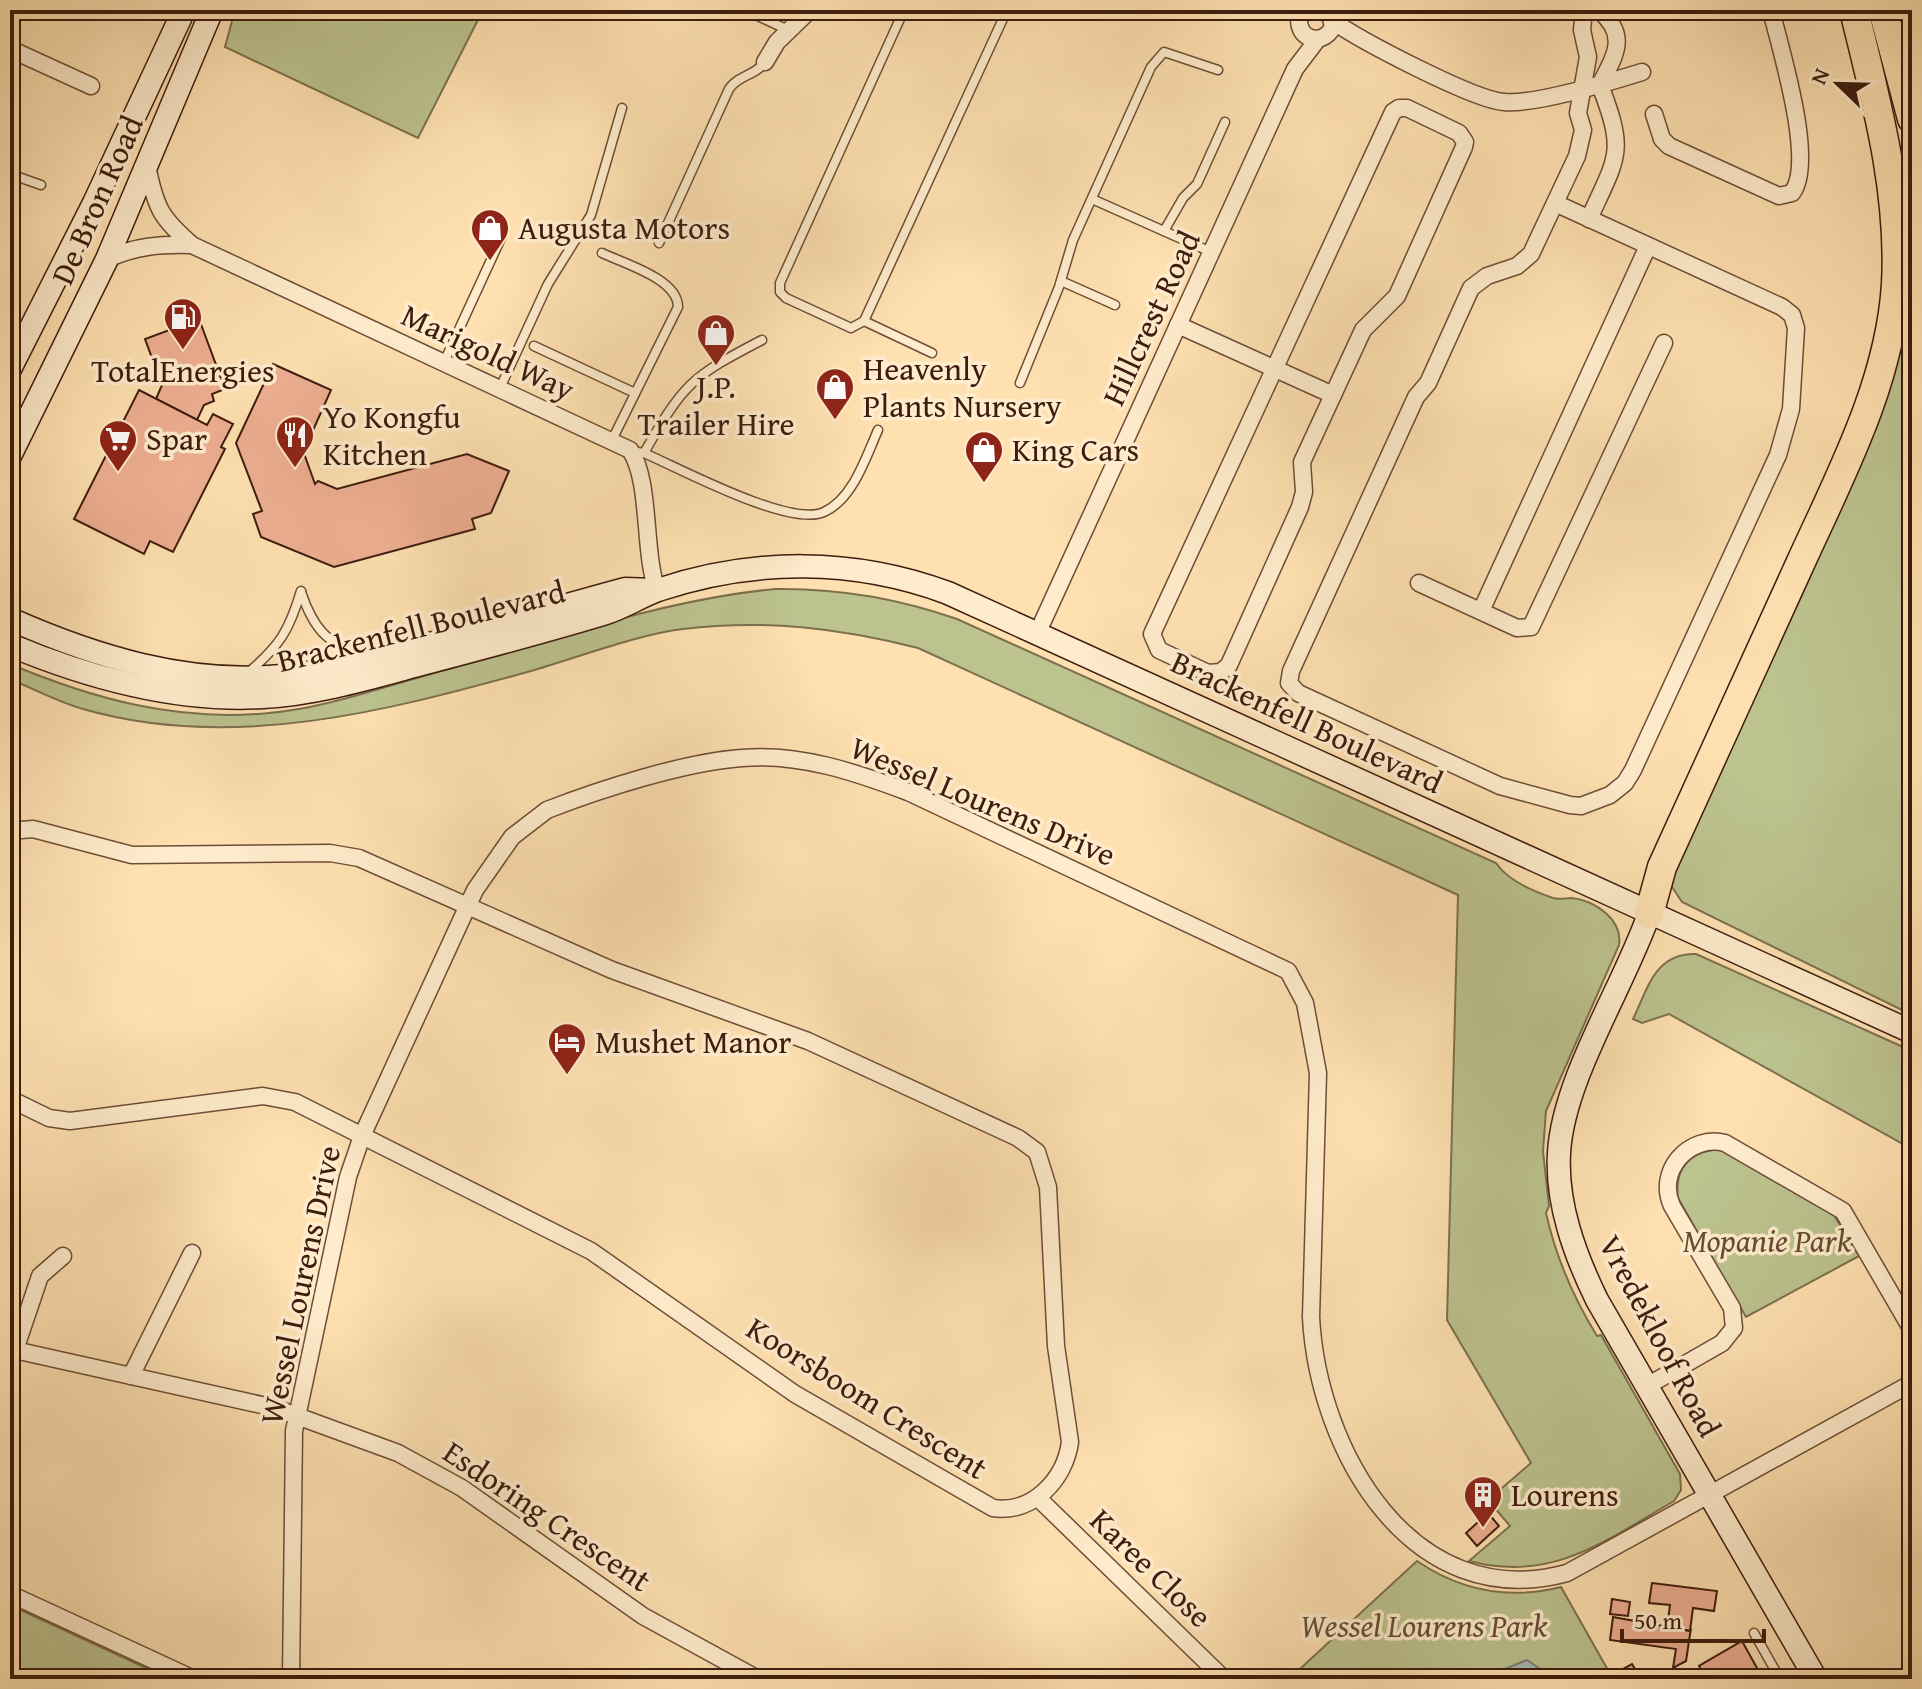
<svg xmlns="http://www.w3.org/2000/svg" width="1922" height="1689" font-family="'Gentium Book Plus',serif">
<rect width="100%" height="100%" fill="#ffe1b1"/>
<filter id="stains"><feTurbulence type="fractalNoise" baseFrequency=".0025" numOctaves="4"/><feColorMatrix values="0 0 0 0 .2 0 0 0 0 .09 0 0 0 0 .02 0 0 0 .5 -.17"/></filter>
<radialGradient id="worn" r=".72"><stop offset=".6" stop-color="#630" stop-opacity="0"/><stop offset="1" stop-color="#630" stop-opacity=".3"/></radialGradient>
<g fill="#bcc38f" stroke="#7d704e" stroke-width="2">
<polygon points="235,10 483,10 418,138 225,47"/>
<polygon points="1902,154 1912,190 1912,1015 1682,902 1670,884 1879,401 1895,155"/>
<path d="M775,589C838,588 897,598 957,619L1496,863C1508,881 1532,891 1553,898C1560,900 1565,898 1572,898C1596,901 1623,920 1619,945L1546,1111L1543,1151L1549,1206L1546,1213C1556,1258 1573,1297 1597,1336L1601,1335L1680,1474L1681,1490L1674,1501C1605,1541 1552,1583 1469,1561L1510,1526L1488,1500L1531,1463L1447,1320L1458,895L918,648C839,628 765,619 683,629C639,634 576,658 531,671C387,711 232,752 83,709C58,702 34,689 10,679V664C93,699 178,722 269,713C317,709 364,693 410,680C526,648 656,600 775,589Z"/>
<path d="M1696,954L1912,1051V1149L1669,1014L1642,1023L1633,1019C1648,988 1655,953 1696,954Z"/>
<path d="M1719,1149L1832,1212L1859,1256L1746,1317L1678,1198C1674,1168 1690,1152 1719,1149Z"/>
<path d="M1417,1561C1461,1591 1509,1600 1561,1587L1613,1679H1289Z"/>
<polygon points="10,1605 170,1679 10,1679"/>
</g>
<polygon fill="#a7bab8" stroke="#7d7b74" stroke-width="2" points="1527,1660 1555,1679 1480,1679"/>
<g fill="#eeaf92" stroke="#3e1c0e" stroke-width="2">
<polygon points="199,319 225,389 212,394 214,401 204,405 197,420 156,399 162,385 145,339"/>
<polygon points="273,364 331,390 306,446 301,445 315,484 318,481 337,489 467,454 509,471 491,513 472,519 475,529 334,567 261,537 253,514 262,511 236,443"/>
<polygon points="139,390 207,425 213,414 233,424 221,447 225,449 173,552 150,541 144,554 74,519"/>
<polygon points="1488,1513 1499,1526 1477,1546 1466,1533"/>
<polygon points="1652,1583 1717,1591 1714,1611 1693,1608 1690,1631 1667,1628 1670,1605 1649,1603"/>
<polygon points="1612,1599 1630,1602 1628,1616 1610,1614"/>
<polygon points="1613,1617 1690,1631 1691,1628 1686,1661 1673,1668 1676,1649 1610,1640"/>
<polygon points="1742,1641 1762,1677 1706,1679 1699,1666"/>
<polygon points="1632,1664 1641,1679 1614,1679 1612,1675"/>
</g>
<g fill="none" stroke-linecap="round" stroke-linejoin="round">
<defs>
<g id="lane">
<polyline points="745,10 788,30"/>
<polyline points="904,10 780,283 780,292 786,298 851,328 864,321 1007,10"/>
<polyline points="10,174 41,185"/>
<polyline points="1092,199 1211,252"/>
<polyline points="1164,231 1183,198 1197,184 1225,122"/>
<path d="M659,243L729,89C738,75 755,76 765,62"/>
<path d="M602,253C625,264 678,279 678,307L612,440"/>
<polyline points="1061,281 1115,305"/>
<polyline points="864,321 932,353"/>
<polyline points="534,346 635,393"/>
<polyline points="444,362 502,236"/>
<polyline points="1020,383 1059,287 1073,240 1151,67 1164,52 1218,70"/>
<polyline points="500,388 548,284 591,215 622,108"/>
<path d="M630,451L644,453C679,468 790,528 824,512C853,499 866,457 878,430"/>
<path d="M644,453C684,383 691,377 762,340"/>
<path d="M301,592C314,630 325,639 361,659"/>
<path d="M249,672C280,645 289,631 301,591"/>
<polyline points="1754,1633 1780,1679"/>
<polyline points="1688,1678 1689,1679"/>
</g>
<g id="street">
<path d="M1302,10C1290,35 1320,51 1333,27L1329,10"/>
<path d="M1333,21C1361,41 1474,100 1504,102C1535,105 1610,82 1642,72"/>
<polyline points="10,49 91,86"/>
<polyline points="765,62 777,42 810,10"/>
<polygon points="1399,108 1407,108 1459,133 1465,142 1464,147 1397,296 1363,330 1302,462 1304,492 1300,507 1229,665 1221,672 1208,673 1159,650 1152,634 1393,112"/>
<path d="M1654,114L1662,139L1669,146L1779,196L1792,193C1816,162 1780,48 1771,10"/>
<path d="M148,170C156,209 162,219 192,245L630,450C651,480 643,552 657,590"/>
<polyline points="1555,203 1782,307 1792,315 1796,328 1791,409 1778,455 1633,770 1625,783 1610,795 1581,806 1570,805 1500,786 1298,693 1289,683 1291,671 1416,397 1428,383 1471,288 1487,276 1517,266 1531,254 1577,156 1583,130 1578,113 1588,57 1582,30 1584,10"/>
<path d="M1589,219C1618,155 1626,153 1600,85C1615,55 1629,36 1599,10"/>
<path d="M107,259C136,246 160,244 192,245"/>
<polyline points="1178,325 1333,395"/>
<polyline points="1419,583 1517,628 1531,627 1664,343"/>
<polyline points="1481,611 1648,246"/>
<polyline points="1037,634 1295,69 1317,40"/>
<path d="M10,831L33,829L132,855L330,853L359,858L612,970L808,1041L1018,1138L1037,1152L1048,1187L1056,1346L1070,1442C1065,1479 1033,1514 993,1508L795,1394L591,1251L295,1102L263,1096L70,1121L49,1118L10,1099"/>
<polyline points="10,1349 275,1408 398,1453 462,1488 643,1616 758,1679"/>
<polyline points="15,1350 40,1276 63,1256"/>
<polyline points="131,1376 192,1253"/>
<path d="M1647,1386L1722,1343L1734,1328L1732,1308L1672,1206C1656,1171 1689,1134 1725,1143L1843,1211L1912,1330"/>
<polyline points="1038,1498 1224,1679"/>
<polyline points="10,1594 194,1679"/>
<path d="M291,1679L294,1431L348,1177L362,1136L475,890L512,837L547,810C601,789 685,762 742,758C799,753 855,772 908,792L1288,971L1305,1003L1318,1073L1311,1317C1318,1451 1412,1615 1567,1573L1912,1383"/>
</g>
<g id="secondary">
<polyline points="10,369 94,203 184,10"/>
<polyline points="10,456 107,259 212,10"/>
<path d="M10,619C96,657 187,685 282,676C335,672 386,656 437,642C500,624 562,606 625,589L655,590"/>
<path d="M10,645C89,678 176,702 263,697C317,694 370,678 422,664C483,648 543,632 603,614C623,608 639,597 658,590C754,558 854,558 948,593L1912,1032"/>
<path d="M1649,914C1624,986 1563,1079 1559,1153C1556,1204 1575,1255 1597,1300L1816,1679"/>
</g>
<g id="highway">
<polyline points="1883,10 1912,119"/>
<path d="M1649,914L1662,867C1708,766 1754,665 1800,564C1840,476 1890,383 1896,284C1901,190 1876,101 1854,10"/>
</g>
</defs>
<use href="#lane" stroke="#6e4d37" stroke-width="11"/>
<use href="#street" stroke="#6e4d37" stroke-width="19"/>
<use href="#secondary" stroke="#3e1c0e" stroke-width="25"/>
<use href="#highway" stroke="#3e1c0e" stroke-width="31"/>
<use href="#lane" stroke="#ffeccc" stroke-width="8"/>
<use href="#street" stroke="#ffeccc" stroke-width="16"/>
<use href="#secondary" stroke="#ffeccc" stroke-width="22"/>
<use href="#highway" stroke="#ffe1b1" stroke-width="28"/>
</g>
<defs>
<symbol id="shop-pin" viewBox="-11 -11 22 30"><path d="M0 17L-7.5 6A9.5 9.5 0 1 1 7.5 6Z" fill="#8f2418" stroke="#ffeccc"/><path d="M-5-2.5h2.3a2.7 3.5 0 0 1 5.4 0H5L5.5 6h-11ZM-1.5-2.5h3a1.5 2.3 0 0 0-3 0Z" fill="#fff"/></symbol>
<symbol id="fuel-pin" viewBox="-11 -11 22 30"><path d="M0 17L-7.5 6A9.5 9.5 0 1 1 7.5 6Z" fill="#8f2418" stroke="#ffeccc"/><path d="M-5.5-6h7V0h2V4h1.3V-2.5L3-4.5l.8-.8L6-3V5H2.5V1h-1V6h-7ZM-4.2-4.7v3.2H.2V-4.7Z" fill="#fff"/></symbol>
<symbol id="restaurant-pin" viewBox="-11 -11 22 30"><path d="M0 17L-7.5 6A9.5 9.5 0 1 1 7.5 6Z" fill="#8f2418" stroke="#ffeccc"/><path d="M-5-6h1v4h1v-4h1v4h1v-4h1v5L-1.5 .5V6h-2V.5L-5-1ZM5-6V6H3V1.5H1.5Q1.5-4 5-6Z" fill="#fff"/></symbol>
<symbol id="supermarket-pin" viewBox="-11 -11 22 30"><path d="M0 17L-7.5 6A9.5 9.5 0 1 1 7.5 6Z" fill="#8f2418" stroke="#ffeccc"/><path d="M-6-5.5h2.5l.6 2H6L4.5 2H-2.5L-4.4-4H-6ZM-1.5 3.2a1.3 1.3 0 1 0 .1 0ZM3 3.2a1.3 1.3 0 1 0 .1 0Z" fill="#fff"/></symbol>
<symbol id="hotel-pin" viewBox="-11 -11 22 30"><path d="M0 17L-7.5 6A9.5 9.5 0 1 1 7.5 6Z" fill="#8f2418" stroke="#ffeccc"/><path d="M-6-4.5h1.5V1H6V5H4.5V3h-9V5H-6ZM-4 0a1.8 1.8 0 1 1 3.6 0ZM.5 0V-2.5h3Q6-2.5 6 0Z" fill="#fff"/></symbol>
<symbol id="building-pin" viewBox="-11 -11 22 30"><path d="M0 17L-7.5 6A9.5 9.5 0 1 1 7.5 6Z" fill="#8f2418" stroke="#ffeccc"/><path d="M-4-6H4V6H1V3H-1V6H-4ZM-2.5-4.3h1.7v1.8h-1.7ZM.8-4.3h1.7v1.8H.8ZM-2.5-1h1.7V.8h-1.7ZM.8-1h1.7V.8H.8Z" fill="#fff"/></symbol>
</defs>
<g fill-rule="evenodd">
<use href="#shop-pin" x="468" y="206" width="44" height="60"/>
<use href="#fuel-pin" x="161" y="295" width="44" height="60"/>
<use href="#shop-pin" x="694" y="311" width="44" height="60"/>
<use href="#shop-pin" x="813" y="365" width="44" height="60"/>
<use href="#restaurant-pin" x="273" y="413" width="44" height="60"/>
<use href="#supermarket-pin" x="96" y="417" width="44" height="60"/>
<use href="#shop-pin" x="962" y="428" width="44" height="60"/>
<use href="#hotel-pin" x="545" y="1020" width="44" height="60"/>
<use href="#building-pin" x="1461" y="1473" width="44" height="60"/>
</g>
<g text-anchor="middle" stroke-width="7" stroke-linejoin="round" paint-order="stroke">
<g font-size="32" fill="#3e1c0e" stroke="#ffeccc">
<text transform="translate(97 200) rotate(-66)" y="11">De Bron Road</text>
<text transform="translate(1151 318) rotate(-65)" y="11">Hillcrest Road</text>
<text transform="translate(488 352) rotate(25)" y="11">Marigold Way</text>
<text transform="translate(421 626) rotate(-14)" y="11">Brackenfell Boulevard</text>
<text transform="translate(1307 722) rotate(25)" y="11">Brackenfell Boulevard</text>
<text transform="translate(983 801) rotate(23)" y="11">Wessel Lourens Drive</text>
<text transform="translate(300 1285) rotate(-78)" y="11">Wessel Lourens Drive</text>
<text transform="translate(1660 1336) rotate(62)" y="11">Vredekloof Road</text>
<text transform="translate(867 1398) rotate(32)" y="11">Koorsboom Crescent</text>
<text transform="translate(547 1516) rotate(34)" y="11">Esdoring Crescent</text>
<text transform="translate(1151 1568) rotate(44)" y="11">Karee Close</text>
</g>
<g font-size="32" fill="#3e1c0e" stroke="#ffeccc" text-anchor="start">
<text x="518" y="239">Augusta Motors</text>
<text x="863" y="380">Heavenly<tspan x="863" dy="37">Plants Nursery</tspan></text>
<text x="183" y="382" text-anchor="middle">TotalEnergies</text>
<text x="716" y="398" text-anchor="middle">J.P.<tspan x="716" dy="37">Trailer Hire</tspan></text>
<text x="323" y="428">Yo Kongfu<tspan x="323" dy="37">Kitchen</tspan></text>
<text x="146" y="450">Spar</text>
<text x="1012" y="461">King Cars</text>
<text x="595" y="1053">Mushet Manor</text>
<text x="1511" y="1506">Lourens</text>
</g>
<g font-size="32" font-style="italic" fill="#644e35" stroke="#ffeccc">
<text x="1767" y="1252">Mopanie Park</text>
<text x="1424" y="1637">Wessel Lourens Park</text>
</g>
</g>
<rect width="1922" height="1689" fill="none" stroke="#ffe1b1" stroke-width="40"/>
<rect x="12" y="12" width="1898" height="1665" fill="none" stroke="#3e1c0e" stroke-width="4"/>
<rect x="20" y="20" width="1882" height="1649" fill="none" stroke="#3e1c0e" stroke-width="2"/>
<g transform="translate(1838 84) rotate(293)" stroke="#ffeccc" stroke-width="6" paint-order="stroke">
<path d="M0-6L14 30L0 20L-14 30Z" fill="#3e1c0e"/>
<text y="-12" font-size="22" font-weight="bold" text-anchor="middle" fill="#3e1c0e">N</text>
</g>
<path d="M1622 1629v12h142v-12" fill="none" stroke="#3e1c0e" stroke-width="4"/>
<text x="1634" y="1629" font-size="24" fill="#3e1c0e" stroke="#ffeccc" stroke-width="6" paint-order="stroke">50 m</text>
<rect width="100%" height="100%" filter="url(#stains)"/>
<rect width="100%" height="100%" fill="url(#worn)"/>
</svg>
